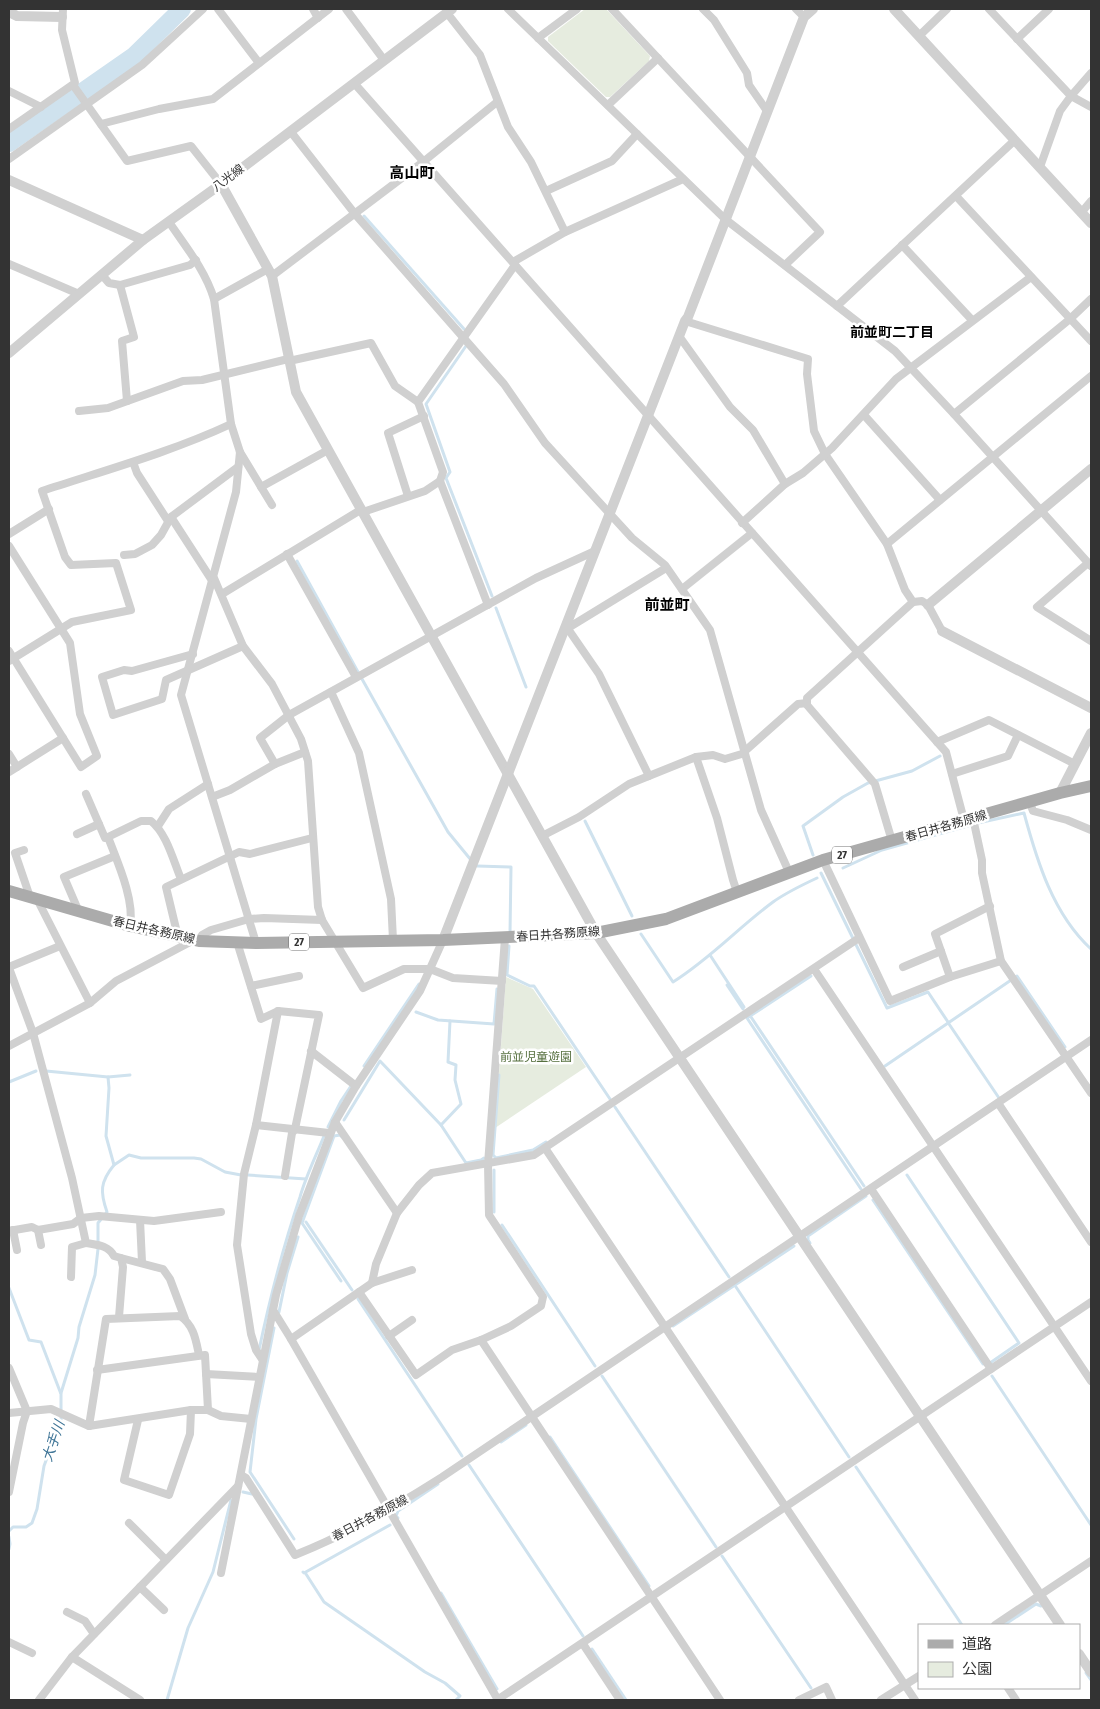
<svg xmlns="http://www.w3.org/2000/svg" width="1100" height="1709" font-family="'Fira Sans Condensed','Noto Sans JP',sans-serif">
<rect width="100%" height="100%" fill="#fff"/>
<g fill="#e6ecdf">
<polygon points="585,9 606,9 650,56 649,61 610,97 606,97 548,41 548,37"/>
<polygon points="506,977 533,989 586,1067 495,1128"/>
</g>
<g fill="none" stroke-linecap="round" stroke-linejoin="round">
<g stroke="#cfe2ee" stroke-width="3">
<polyline points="364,216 464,329"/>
<polyline points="466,346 426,404 450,472 446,478 492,596"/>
<polyline points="297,561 358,672"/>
<polyline points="496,608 526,687"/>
<polyline points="362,679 448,832 471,860"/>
<polyline points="585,821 632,916"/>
<polyline points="813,855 803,826 843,797 868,783 912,771 940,756"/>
<polyline points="477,866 511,867 510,933"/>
<path d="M843,868L882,850L978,823L1024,813C1037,861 1053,914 1091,949"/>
<polyline points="821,873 887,1008 928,992 948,1022"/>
<path d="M641,934L673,982C710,959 739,927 773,902C787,892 802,885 817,878"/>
<polyline points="509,946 507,975 530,986 534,986 610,1099"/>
<polyline points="710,955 744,1007"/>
<polyline points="811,976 747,1018 861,1189"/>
<polyline points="727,985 743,1009"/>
<polyline points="416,1012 438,1020 494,1024 497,989"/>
<polyline points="751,1017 864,1186"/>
<polyline points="949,1024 999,1098"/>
<polyline points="364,1066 419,984"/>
<polyline points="885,1066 1017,976 1065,1047"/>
<polyline points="46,1071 108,1077 130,1075"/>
<polyline points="499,1075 493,1155 496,1158 533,1150 546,1142"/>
<polyline points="9,1082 36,1071"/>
<polyline points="615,1107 729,1277"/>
<polyline points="344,1120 380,1061 441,1125 466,1163 481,1160 484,1158"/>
<polyline points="441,1125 461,1104 455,1080 456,1065 448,1062 450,1021"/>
<polyline points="328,1127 341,1101 351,1086"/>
<polyline points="114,1165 129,1155 141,1158 194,1158 201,1159 225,1172 241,1175"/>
<polyline points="248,1175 306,1179"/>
<polyline points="907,1175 1019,1343 990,1363"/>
<polyline points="873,1200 983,1364"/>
<polyline points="494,1212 494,1170"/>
<polyline points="306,1222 352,1290"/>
<polyline points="502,1225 595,1366"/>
<path d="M98,1241V1223L107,1212C100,1192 100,1182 114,1165L106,1136L109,1088L108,1077"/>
<polyline points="810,1243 808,1240 808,1236 866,1196"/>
<polyline points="341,1281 302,1223 334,1136 340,1135 342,1137"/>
<polyline points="736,1287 849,1457"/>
<polyline points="9,1288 29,1340 41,1342 61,1394 61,1420 44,1466 37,1509 32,1523 26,1527 13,1527 9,1531"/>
<polyline points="358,1299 462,1456"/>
<polyline points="279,1312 287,1273 298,1237"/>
<polyline points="673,1326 794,1246"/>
<polyline points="274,1328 256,1419 250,1472 294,1539"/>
<path d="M259,1350C270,1298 283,1247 300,1197C306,1176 316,1156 324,1136"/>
<polyline points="602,1376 716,1547"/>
<polyline points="992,1376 1091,1525"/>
<polyline points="61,1393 78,1338 79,1327 95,1275 98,1249"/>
<polyline points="550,1437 649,1586"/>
<polyline points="501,1442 526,1425"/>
<polyline points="469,1465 583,1636"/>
<polyline points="856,1467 962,1625"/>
<polyline points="243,1492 252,1494"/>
<polyline points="398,1518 396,1516 398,1511 438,1484"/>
<polyline points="9,1537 10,1544 9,1549"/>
<polyline points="722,1556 811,1688"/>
<polyline points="303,1572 304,1573 390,1525"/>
<polyline points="306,1574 324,1602 425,1672 445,1683 460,1696 456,1700"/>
<polyline points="441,1593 497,1689"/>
<polyline points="1004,1625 1036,1604 1041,1606"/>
<polyline points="592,1649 626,1700"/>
<polyline points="1086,1673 1091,1680"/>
<polyline points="167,1700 188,1628 213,1572 231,1500"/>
</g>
<polyline stroke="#cfe2ee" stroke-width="18" points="9,143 134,56 182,9"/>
<g stroke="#d0d0d0" stroke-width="8">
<polyline points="218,9 259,63"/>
<polyline points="313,9 318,18"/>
<polyline points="346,9 384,60"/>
<polyline points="508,9 725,219 895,351 954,414 1091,566"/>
<polyline points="612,9 820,232 785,265"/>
<polyline points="703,9 714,20 747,73 749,85 767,111"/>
<polyline points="796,9 804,17"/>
<polyline points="989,9 1071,96 1091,107"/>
<polyline points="447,13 480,55 508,127 531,162 565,232"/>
<polyline points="919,36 947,9"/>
<polyline points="538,38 577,9"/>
<polyline points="1017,39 1049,9"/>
<polyline points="354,83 946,752 964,820"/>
<polyline points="73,85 127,161 191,146 221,184"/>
<polyline points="9,91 41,107"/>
<polyline points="608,105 658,58"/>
<polyline points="101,124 159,109 213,99 329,9"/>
<polyline points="9,129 75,83 62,30 63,9"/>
<polyline points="291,132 355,214 504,384 545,443 632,538 665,565 710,630 761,810 789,872"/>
<polyline points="9,159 142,65 203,9"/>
<polyline points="1040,167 1060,111 1071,96 1091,73"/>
<polyline points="546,191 612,161 637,134"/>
<polyline points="956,196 1091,341"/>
<polyline points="1081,213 1091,201"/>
<path d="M169,222C186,247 205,270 214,299L231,424L240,452L236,492L181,695L256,943"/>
<polyline points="902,245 972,320"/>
<polyline points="513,262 565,232 683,179"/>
<polyline points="9,264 79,294"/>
<polyline points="102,275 109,283 120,285 190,265 196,260"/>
<polyline points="272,276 423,162 497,102"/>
<polyline points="120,285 134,337 122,341 127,401"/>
<polyline points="214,299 268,269"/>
<polyline points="837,306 1015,140"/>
<polyline points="685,321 808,359 807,374 814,431 825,454 887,544 905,590 913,602 922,601 928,605 942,631"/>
<polyline points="679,336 730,407 753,430 785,484"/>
<polyline points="289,361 371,343 395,386 418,402"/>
<polyline points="79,411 108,408 183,381 202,380 288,359"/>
<polyline points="954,414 1070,319 1091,299"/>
<polyline points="864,415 940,500"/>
<polyline points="240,452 272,505"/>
<polyline points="133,462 137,473 168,521"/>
<polyline points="261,487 328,450"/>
<polyline points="408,496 388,433 424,416"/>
<polyline points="363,512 425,491 440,481"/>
<polyline points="171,517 213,582"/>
<polyline points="742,523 785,484 803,473 832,448 896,379 1031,277"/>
<polyline points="9,534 49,509"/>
<polyline points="887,544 1091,376"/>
<polyline points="9,546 70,643 80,714 97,756 81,767 9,651"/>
<polyline points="287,554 356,677"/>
<polyline points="124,555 135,554 152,545 161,535 171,517 238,467"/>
<polyline points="1088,563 1037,607 1091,641"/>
<polyline points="214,578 243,646 272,684 301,739 308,761 318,907 322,920 363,988 404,969 430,969 453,978 502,981"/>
<polyline points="682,589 752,533"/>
<polyline points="222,594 362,509"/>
<polyline points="488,605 440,481 443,472 418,402 515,265"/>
<polyline points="566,626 599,674 649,776"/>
<polyline points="568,628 666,568"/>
<polyline points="193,654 132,671 124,670 102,677 113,715 162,699 166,680 243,646"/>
<path d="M9,661L72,622L131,610L116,563L71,565L65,557L42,491C106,470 171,452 231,424"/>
<polyline points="331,692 359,753 391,899 393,940"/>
<polyline points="937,742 989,720 1075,764"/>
<polyline points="745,751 798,704 807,703"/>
<polyline points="9,754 17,767"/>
<polyline points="696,757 717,818 733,880 737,892"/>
<polyline points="275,764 260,738 289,715 536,578 595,551"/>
<polyline points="9,772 63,738"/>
<polyline points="952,774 1008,756 1018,735"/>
<path d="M86,794L105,838L108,837C117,861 135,900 130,926"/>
<polyline points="212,797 230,790 275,764 305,752"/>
<polyline points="1030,803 1033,811 1067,820 1091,830"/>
<polyline points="973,818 982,860 982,873 1001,961 1091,1093"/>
<polyline points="158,826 169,809 208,784"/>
<polyline points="77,834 99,824"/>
<polyline points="542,836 579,817 629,784 696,757 713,755 725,759 745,753"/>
<path d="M108,837L141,821H151C167,834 173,860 181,879"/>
<polyline points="892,841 875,784 807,705 807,698 913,602"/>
<polyline points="24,850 15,853 30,897"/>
<polyline points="823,860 890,1001 950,977 1001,961"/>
<polyline points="37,899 90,1003"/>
<polyline points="79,912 64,877 115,856"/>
<polyline points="178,937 166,887 239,852 250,854 312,838"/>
<polyline points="199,941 202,935 211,930 249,919 264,918 322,920"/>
<polyline points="237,942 261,1019 278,1011 319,1015 295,1129 292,1133 285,1176"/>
<polyline points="9,967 60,946"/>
<polyline points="903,967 941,951"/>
<path d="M9,968L33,1033L72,1178L86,1243C97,1245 108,1245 114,1256L121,1258L123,1267L119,1317"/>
<polyline points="814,969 1091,1381"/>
<polyline points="950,977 935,934 990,906"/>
<polyline points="251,986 299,976"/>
<polyline points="9,1046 90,1003 116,981 194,940"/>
<polyline points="311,1051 356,1086"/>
<polyline points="998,1103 1091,1242"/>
<polyline points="335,1122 397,1213"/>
<polyline points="256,1125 329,1133"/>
<polyline points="545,1148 915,1700"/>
<polyline points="871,1189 991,1369"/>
<polyline points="140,1220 142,1262"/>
<polyline points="13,1230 17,1250"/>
<polyline points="38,1230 41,1245"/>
<polyline points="9,1231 32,1227 38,1230 73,1224 81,1218 99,1216 154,1221 221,1212"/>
<polyline points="121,1258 163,1269 170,1279 185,1319"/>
<polyline points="71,1277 72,1247 86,1243"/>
<polyline points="372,1283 412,1270"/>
<polyline points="359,1292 416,1375 452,1350 481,1340 511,1326 541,1306 543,1297 489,1215 488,1164 505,938"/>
<polyline points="273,1310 291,1339 498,1700"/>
<polyline points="389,1336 412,1320"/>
<polyline points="291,1339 372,1283 376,1264 397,1213 419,1185 432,1173 534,1155 859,938"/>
<polyline points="481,1340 720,1700"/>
<polyline points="262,1359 256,1350 251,1334 237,1245 244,1174 256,1125 278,1011"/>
<polyline points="9,1368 27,1411 23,1423 9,1492"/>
<polyline points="97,1370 205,1355 208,1410"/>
<polyline points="206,1374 259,1377"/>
<polyline points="9,1413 51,1409 89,1426 191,1410 208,1410 221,1416 251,1419"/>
<polyline points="138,1420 124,1480 169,1495 190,1434 191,1410"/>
<path d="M89,1426L106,1319L180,1316C194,1325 196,1341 199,1355"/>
<path d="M241,1475L246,1478L295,1555C348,1534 395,1507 442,1477L1091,1040"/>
<polyline points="129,1523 166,1560"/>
<polyline points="221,1573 276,1295 299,1216 335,1122 356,1086 420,991 443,940"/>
<polyline points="140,1587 164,1610"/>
<polyline points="67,1612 85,1621 94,1634"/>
<polyline points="995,1625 1091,1561"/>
<polyline points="9,1642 32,1653"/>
<polyline points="583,1644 620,1700"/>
<polyline points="72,1657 140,1700"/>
<polyline points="1008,1688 1016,1700"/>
<polyline points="39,1700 72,1657 238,1486"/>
<polyline points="497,1700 1091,1302"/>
<polyline points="799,1700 826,1687 832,1700"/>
<polyline points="881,1700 919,1676"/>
</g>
<g stroke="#d0d0d0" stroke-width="10">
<polyline points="894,9 1091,223"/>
<polyline points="9,12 17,16 62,17"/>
<polyline points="9,180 143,240"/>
<polyline points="221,184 272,276 296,392 596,933 1060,1625"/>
<polyline points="9,353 143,240 221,184 452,9"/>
<polyline points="928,605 1091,469"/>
<polyline points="942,631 1091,708"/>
<polyline points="1060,793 1091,733"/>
<polyline points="443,940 685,321 688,317 804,17 813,9"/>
<polyline points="1079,1654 1091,1672"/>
</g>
<polyline stroke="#ababab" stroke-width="12" points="9,891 130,926 199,941 256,943 443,940 596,933 666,919 823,860 1060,793 1091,786"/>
</g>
<g text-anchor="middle" stroke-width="5" stroke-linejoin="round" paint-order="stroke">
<g fill="#fff" stroke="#707070" stroke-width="1">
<rect x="832" y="846.5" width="20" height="17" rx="4"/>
<rect x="289" y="933.5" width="20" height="17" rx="4"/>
</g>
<g font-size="11" font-weight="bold" fill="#333">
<text x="842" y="859">27</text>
<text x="299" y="946">27</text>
</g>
<g font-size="12" fill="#333" stroke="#fff">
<text transform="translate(228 178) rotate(-37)" y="4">八光線</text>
<text transform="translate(946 826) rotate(-16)" y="4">春日井各務原線</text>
<text transform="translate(154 930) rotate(13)" y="4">春日井各務原線</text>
<text transform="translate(558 934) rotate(-4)" y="4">春日井各務原線</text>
<text transform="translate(370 1518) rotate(-28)" y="4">春日井各務原線</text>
</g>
<g font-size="12" fill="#56703f" stroke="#fff">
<text x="536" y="1061">前並児童遊園</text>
</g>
<g font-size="14" font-weight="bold" fill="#000" stroke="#fff">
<text x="892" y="337">前並町二丁目</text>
</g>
<g font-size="14" font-style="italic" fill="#3f7597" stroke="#fff">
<text transform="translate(53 1441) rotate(-71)" y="5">大手川</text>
</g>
<g font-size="15" font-weight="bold" fill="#000" stroke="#fff">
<text x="412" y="178">高山町</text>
<text x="667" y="610">前並町</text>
</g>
</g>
<rect width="1100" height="1709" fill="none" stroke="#333333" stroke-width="20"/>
<rect x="918" y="1624" width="162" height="65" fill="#ffffff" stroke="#adadad"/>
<rect x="928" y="1640" width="25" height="8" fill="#ababab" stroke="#adadad"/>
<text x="962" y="1649" font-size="15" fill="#333333">道路</text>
<rect x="928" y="1662" width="25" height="15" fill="#e6ecdf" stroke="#adadad"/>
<text x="962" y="1674" font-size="15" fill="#333333">公園</text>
</svg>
